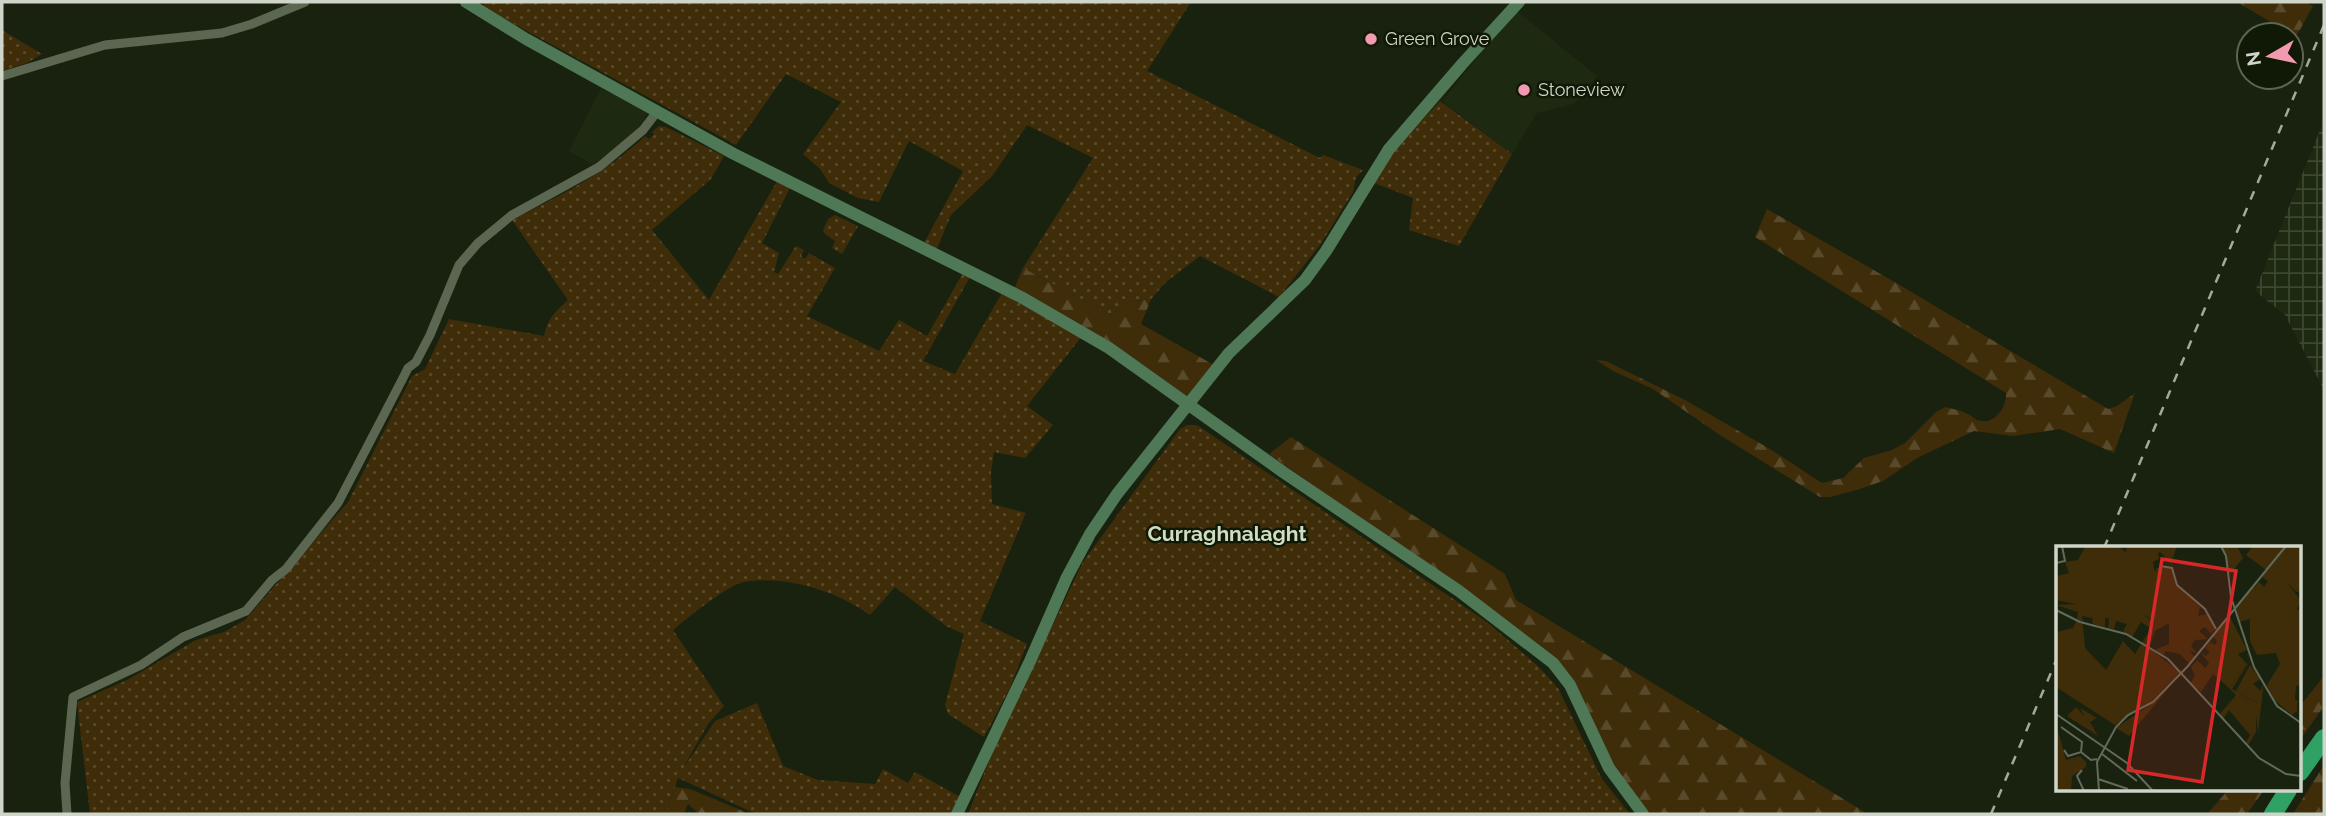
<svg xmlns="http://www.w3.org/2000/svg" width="2326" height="816" font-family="Raleway,sans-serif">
<defs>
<pattern id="industrial-grid" width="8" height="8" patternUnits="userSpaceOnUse" patternTransform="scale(1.75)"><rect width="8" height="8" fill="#1d2910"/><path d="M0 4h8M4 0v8" fill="none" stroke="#3d4731"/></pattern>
<pattern id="grass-dots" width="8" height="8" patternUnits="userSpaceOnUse" patternTransform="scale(1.75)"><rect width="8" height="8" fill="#3f2c09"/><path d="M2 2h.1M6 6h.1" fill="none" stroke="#5a4a2c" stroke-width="1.8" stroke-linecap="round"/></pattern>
<pattern id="forest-firs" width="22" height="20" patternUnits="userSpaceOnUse" patternTransform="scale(1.75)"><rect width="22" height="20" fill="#3f2c09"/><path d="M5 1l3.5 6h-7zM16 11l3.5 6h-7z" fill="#5a4a2c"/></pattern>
</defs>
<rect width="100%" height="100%" fill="#19220f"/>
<g fill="#1d2910">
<polygon points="1516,10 1597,76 1574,104 1537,113 1512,154 1442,101"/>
<polygon points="601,88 648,112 638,129 593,165 569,151"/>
</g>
<polygon fill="url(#industrial-grid)" points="2324,120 2324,390 2285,315 2255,291"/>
<g fill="url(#grass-dots)">
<polygon points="485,2 1191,2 1147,71 1320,158 1323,155 1363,170 1356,177 1353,192 1320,245 1279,297 1200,256 1166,282 1151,299 1129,302 1111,315 1023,268 1093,158 1027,125 993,175 951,215 936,251 924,243 963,171 909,141 879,202 858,198 829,183 820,169 803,154 841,102 786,74 736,145 483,7"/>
<polygon points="2,30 42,54 27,63 2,71"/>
<polygon points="1440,101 1512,154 1459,246 1409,230 1413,198 1374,183 1394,151"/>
<path d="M659,126L666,127L724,156L711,179L652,230L709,300L777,181L791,186L762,243L779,253L774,272L778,274L796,246L804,250L801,256L805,259L809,253L835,268L807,316L879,351L899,320L927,336L963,273L970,277L923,361L955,374L1002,293L1082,336L1027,406L1053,425L1025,458L994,452L991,472L992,504L1026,513L980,621L1027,644L1010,688L984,737L948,714L945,705L964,634L946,626L895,587L870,615C838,591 781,573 740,583C726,587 686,619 673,630L724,706L708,724L682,770L715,721L757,703L783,766L818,780L875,784L883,769L908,783L915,772L964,799L957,814H756L678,778L666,814H90L77,702L127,680L196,640L224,632L245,620L348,502L412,376L425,369L449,319L544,336C547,319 556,311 568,300L512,220C561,195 605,174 645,136L649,139L654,135L652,132Z"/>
<polygon points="835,215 858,226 842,254 832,248 835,241 825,234 823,230 828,219"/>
<polygon points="1187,425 1197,425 1487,622 1538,666 1558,688 1602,779 1630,814 968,814 995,746 1083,562 1180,429"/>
</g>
<g fill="url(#forest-firs)">
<polygon points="2237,2 2305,2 2313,6 2296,37"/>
<path d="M1767,209L1898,284L2108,409L2117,406L2135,393L2114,453L2060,429L2013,436L1974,431L1917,458L1883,481L1857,490L1830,497H1820L1720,435L1653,389L1613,371L1596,360L1606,361L1685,400L1770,449L1822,483L1843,478L1864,458L1892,450L1905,443L1936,412L1945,407C1952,409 1961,410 1968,414C1970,415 1975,419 1977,420C1994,426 2007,408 2006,393L1755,237Z"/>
<polygon points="1023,268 1111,315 1129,302 1151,299 1141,324 1214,365 1193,394 1187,396 1114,344 1013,292"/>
<polygon points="1291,437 1505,574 1516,600 1868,814 1648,814 1614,769 1574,680 1553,657 1511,624 1269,454"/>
<polygon points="2324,676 2324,706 2300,740 2300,706"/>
<polygon points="2324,765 2324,814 2293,814"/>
<polygon points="675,787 690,789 750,814 699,814 688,804 684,814 666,814"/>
<polygon points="2228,790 2264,790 2247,814 2207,814"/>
</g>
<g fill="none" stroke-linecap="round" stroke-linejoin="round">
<g stroke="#5b6750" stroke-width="9">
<polyline points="2,76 105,45 222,33 252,24 305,2"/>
<polyline points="67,814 65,783 73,697 141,665 183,637 246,611 272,580 286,569 338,503 403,378 408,368 416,362 430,335 459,265 478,243 512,215 599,167 643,130 656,113"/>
</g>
<g stroke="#4e7856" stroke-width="12">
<polyline points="466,2 526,39 734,154 1021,297 1109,348 1283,472 1459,591 1553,663 1570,685 1609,768 1643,814"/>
<polyline points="957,814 1030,661 1067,577 1090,534 1117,494 1229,353 1305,280 1326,251 1389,149 1463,63 1519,2"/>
</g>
<g stroke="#30a164" stroke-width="18">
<polyline points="2300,772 2324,738"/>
<polyline points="2273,814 2288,790"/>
</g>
<g stroke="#a3aa9c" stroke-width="2.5" stroke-dasharray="9 9" stroke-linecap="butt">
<polyline points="2104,548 2324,25"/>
<polyline points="1991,814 2058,656"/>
</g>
</g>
<g fill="#f29ab0" stroke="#101906" stroke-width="2.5">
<circle cx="1371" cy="39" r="7"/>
<circle cx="1524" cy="90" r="7"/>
</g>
<g text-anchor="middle" stroke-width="5" stroke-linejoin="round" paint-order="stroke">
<g font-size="18" fill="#cfd5c9" stroke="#101906" text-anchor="start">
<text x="1385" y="45">Green Grove</text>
<text x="1538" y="96">Stoneview</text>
</g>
<g font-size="21" font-weight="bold" fill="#cfddc3" stroke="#101906">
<text x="1227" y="541">Curraghnalaght</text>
</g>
</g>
<g transform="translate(2056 546)">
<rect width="245" height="245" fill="#19220f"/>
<path d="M61,0L70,6L71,0H121L115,17L104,6L102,7L103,13L97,16L99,26L101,22H115L120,38L144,61L142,70L152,68L159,83L155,88L149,81L143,85L152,93L139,94L135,100L141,108L133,104L139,112L134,118L124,108L110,105L107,109L99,104L113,98V77L99,85L93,102L124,126L95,156L59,179L0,141V86L17,82L20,75L27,79L29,102L50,124L67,95L79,108L99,75L88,69L97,76L92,81L85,76L76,91L67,85L71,78L60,75L58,83L52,82L53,72H49V81L37,78L36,72L26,70L27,76L21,73L22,66L0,59L20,58L0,54V30L13,27L9,16L22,14L29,1ZM166,0H181L187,12L174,28ZM197,0H229L210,24L190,9ZM231,0H245V45L240,46L230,35L245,55L241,63L245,65V139L240,140L239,153L245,158L241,156V165L236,169L216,152L211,139L224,118L220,107L201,109L194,95V73L183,76L180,61L203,36L208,41L212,35L206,31ZM173,69L191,104L182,108L191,118L173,142L157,128L145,146L134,137L139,130L135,121L141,114L149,122L153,117L144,106L150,110L154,106L149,102L154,96L159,99L161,95L156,90ZM194,119L204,133L197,138L205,145L201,157L180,145ZM182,150L200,160V186L193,198H189L194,189L173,164ZM20,161L28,170L24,162L41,172L34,176L42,190L11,170Z" fill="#3f2c09"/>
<path d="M195,113L176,143L201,157L208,135L202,187L199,160L182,151L167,173L164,168L180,149L173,142ZM120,133L73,190L60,182L95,158ZM0,177L10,214L24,210L30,216V221L16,230L15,245H1Z" fill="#3f2c09"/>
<path fill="none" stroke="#626a59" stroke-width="2" d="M165,0L170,10L175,51L198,121L221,160L245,177M0,17L9,15L6,0M104,20L116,22L121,39L149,63L160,83M0,64L24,76L70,88L112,113L203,212L230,228L245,230M0,168L71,217L97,245M5,181L26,196L25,206M8,204L12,210L25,206L35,214L41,213M46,208L81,235M26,224L21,230L28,245M42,233L72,243M43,245L41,216L60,181L72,169L97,156L132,120L230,0"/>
<path fill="#d62828" fill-opacity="0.15" stroke="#d62828" stroke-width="3.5" d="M106,13L180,25L146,236L72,224Z"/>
<rect width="245" height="245" fill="none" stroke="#cfd5c9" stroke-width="3.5"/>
</g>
<rect width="2326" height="816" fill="none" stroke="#cfd5c9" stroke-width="7"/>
<g transform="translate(2270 56) rotate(261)"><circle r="33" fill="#101906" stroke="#5c6454" stroke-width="2"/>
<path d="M0-5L12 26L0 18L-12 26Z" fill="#f29ab0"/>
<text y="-10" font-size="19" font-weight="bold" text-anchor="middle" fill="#cfd5c9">N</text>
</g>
</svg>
